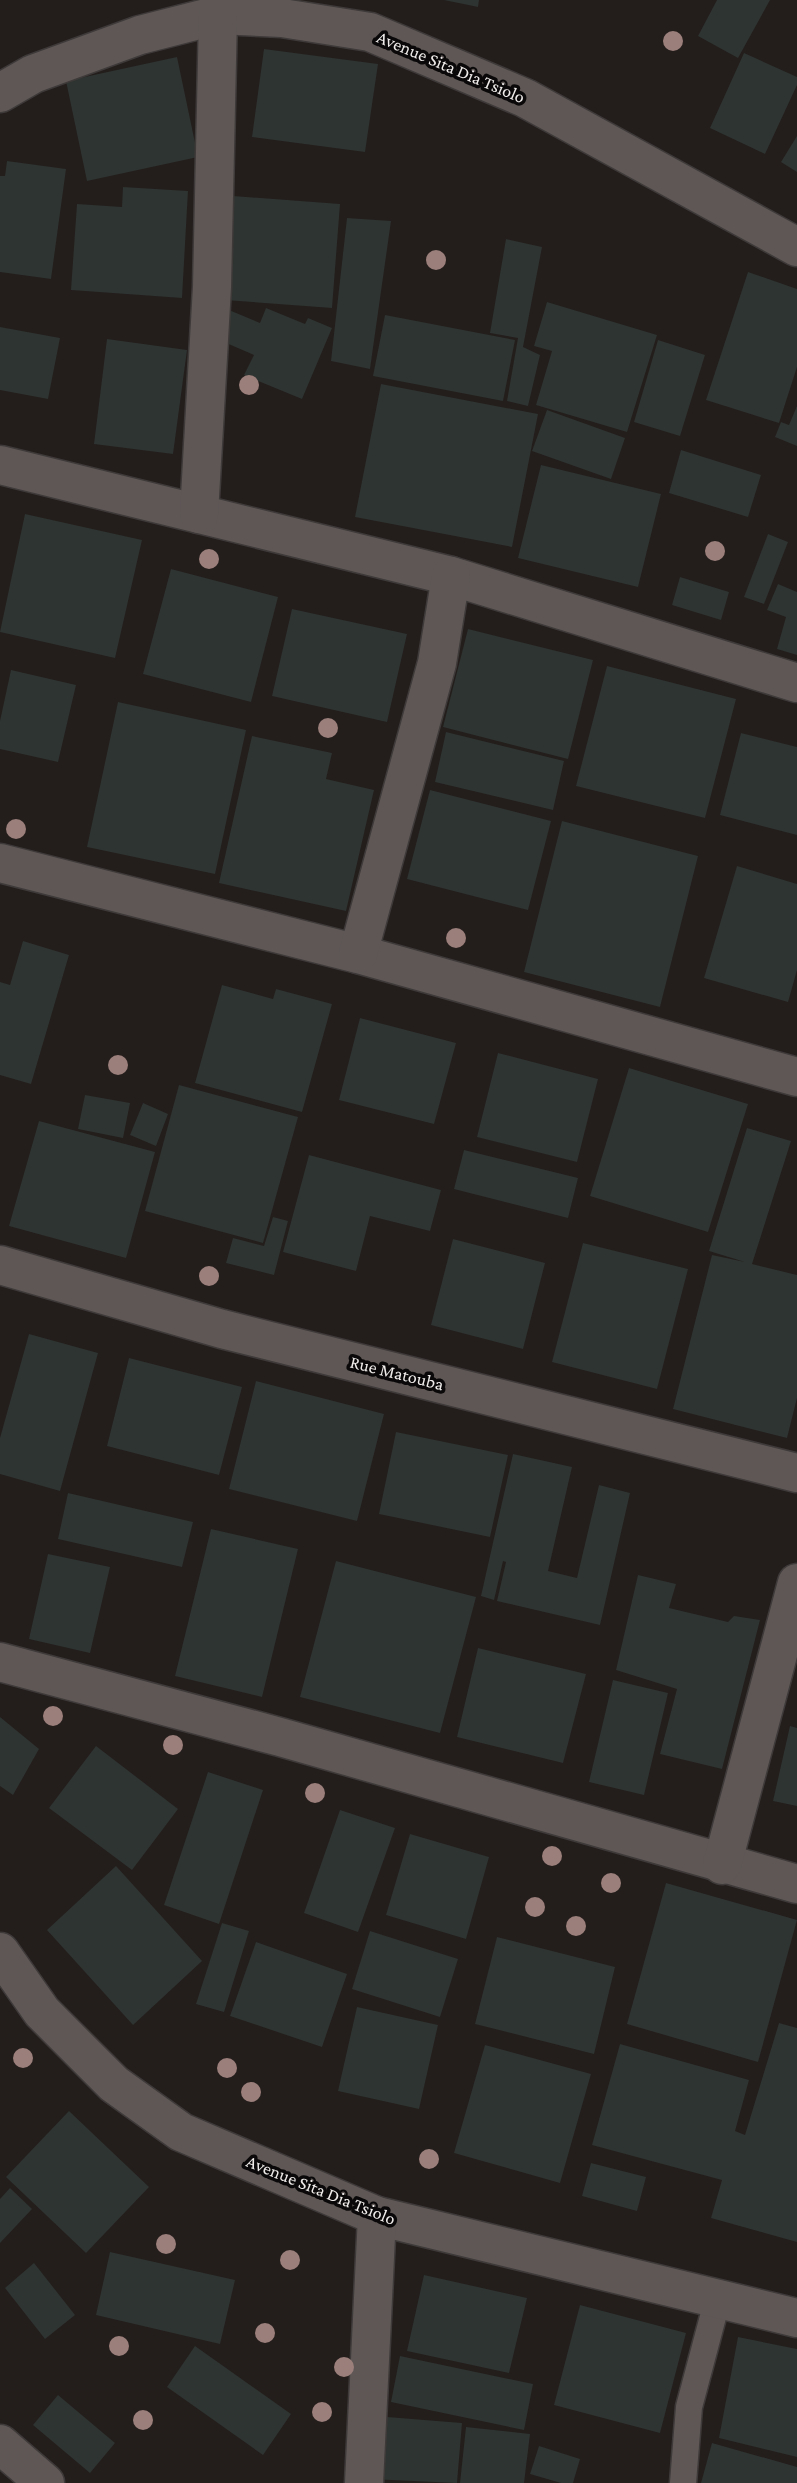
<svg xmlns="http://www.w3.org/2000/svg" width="797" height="2483" font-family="'Crimson Pro',serif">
<rect width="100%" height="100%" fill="#231d1c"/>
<g fill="#2e3431">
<polygon points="444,0 479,0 478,7"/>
<polygon points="717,0 770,0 738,58 698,36"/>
<polygon points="264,49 378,64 365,152 252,137"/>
<polygon points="744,53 797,77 797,85 765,154 710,128"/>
<polygon points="177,57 198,157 87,181 66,81"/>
<polygon points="797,136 797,172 781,162"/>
<polygon points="7,161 66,169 51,279 0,272 0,176 5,176"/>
<polygon points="123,187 188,191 182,298 71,290 77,204 122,207"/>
<polygon points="233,196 340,204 332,308 225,300"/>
<polygon points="347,218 391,221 370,369 331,361"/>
<polygon points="506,239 542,247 523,347 540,355 528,406 507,401 518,338 490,333"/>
<polygon points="748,272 797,289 797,367 779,423 706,400"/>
<polygon points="547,302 657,335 627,432 536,405 552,351 534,346"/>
<polygon points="266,308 305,324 308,318 332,328 302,399 244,375 254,355 217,339 229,310 260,323"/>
<polygon points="385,315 515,340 503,401 373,376"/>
<polygon points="0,327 60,338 48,399 0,390"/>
<polygon points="107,339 187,350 173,454 94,444"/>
<polygon points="658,340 705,355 680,436 634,422"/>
<polygon points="381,384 538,414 512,547 355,517"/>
<polygon points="797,406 797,446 775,437 781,422 789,425"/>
<polygon points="547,410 625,438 611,479 532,451"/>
<polygon points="681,450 761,475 748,517 669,493"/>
<polygon points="541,465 661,494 638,587 518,558"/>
<polygon points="25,514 142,540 115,658 0,632"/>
<polygon points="768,534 788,542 764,604 744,597"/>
<polygon points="171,569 278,597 251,702 143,674"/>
<polygon points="680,577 729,592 721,620 672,605"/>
<polygon points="778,584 797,592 797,655 777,649 786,617 767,610"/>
<polygon points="292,609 407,634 387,722 272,696"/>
<polygon points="468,629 593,660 568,759 443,727"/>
<polygon points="607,666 736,699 705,818 576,786"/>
<polygon points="11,670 76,685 58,762 0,749 0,721"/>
<polygon points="118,702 246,730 215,874 87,847"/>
<polygon points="446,732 564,761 553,810 435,782"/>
<polygon points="741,733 797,747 797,835 720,815"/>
<polygon points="252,736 332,753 326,779 374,790 346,911 219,883"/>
<polygon points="430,790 551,821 528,910 407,879"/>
<polygon points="562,821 698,856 660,1007 524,972"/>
<polygon points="737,866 797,884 797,970 788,1002 704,978"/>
<polygon points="23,941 69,955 31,1084 0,1075 0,982 10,985"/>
<polygon points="222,985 273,999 276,989 332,1004 302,1112 195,1083"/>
<polygon points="360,1018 456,1043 434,1124 339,1100"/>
<polygon points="498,1053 598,1079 577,1162 477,1137"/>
<polygon points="629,1068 748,1104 708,1232 590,1196"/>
<polygon points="179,1085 298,1117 263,1243 145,1211"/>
<polygon points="85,1095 130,1103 123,1138 78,1129"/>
<polygon points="143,1103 168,1114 156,1146 130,1135"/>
<polygon points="39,1121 155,1152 126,1258 9,1226"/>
<polygon points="747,1128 791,1141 752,1264 797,1275 797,1398 787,1438 673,1409 712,1255 745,1262 709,1251"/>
<polygon points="464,1150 578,1178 568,1218 454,1189"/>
<polygon points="309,1155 441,1190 430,1231 370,1216 356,1271 283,1252"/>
<polygon points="273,1217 288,1221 274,1275 226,1263 233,1238 264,1246"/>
<polygon points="453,1239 545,1263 523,1349 431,1325"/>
<polygon points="583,1243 688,1269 657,1389 552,1362"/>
<polygon points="29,1334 98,1353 60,1491 0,1474 0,1438"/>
<polygon points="129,1358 242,1387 219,1475 107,1446"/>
<polygon points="256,1381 384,1414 357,1521 229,1489"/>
<polygon points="396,1432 508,1455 490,1537 379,1514"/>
<polygon points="513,1454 572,1467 548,1571 577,1578 599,1485 630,1493 600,1625 497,1601 506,1562 503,1561 494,1600 481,1596"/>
<polygon points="68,1493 193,1522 182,1567 58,1539"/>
<polygon points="211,1529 298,1549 262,1697 175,1676"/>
<polygon points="48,1554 110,1567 90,1653 29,1639"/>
<polygon points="336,1561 476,1597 440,1733 300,1697"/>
<polygon points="638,1575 676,1584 669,1608 728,1622 734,1616 760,1620 722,1769 660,1754 677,1689 616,1670"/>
<polygon points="478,1648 586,1674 563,1763 457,1737"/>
<polygon points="613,1680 668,1693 644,1795 589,1782"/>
<polygon points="0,1717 39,1749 13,1795 0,1786"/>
<polygon points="790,1726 797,1728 797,1806 773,1801"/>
<polygon points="96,1746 178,1809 132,1870 49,1808"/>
<polygon points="208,1772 263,1790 219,1924 164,1905"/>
<polygon points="340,1810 395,1828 358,1932 304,1913"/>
<polygon points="410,1834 489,1857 466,1939 386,1915"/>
<polygon points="116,1866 202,1961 133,2025 47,1930"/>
<polygon points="666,1883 797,1920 758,2062 627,2024"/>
<polygon points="222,1923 249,1931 224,2012 196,2004"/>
<polygon points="370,1931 458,1959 440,2017 352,1989"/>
<polygon points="497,1937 615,1967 594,2054 475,2024"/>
<polygon points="256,1942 347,1974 322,2047 230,2016"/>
<polygon points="357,2007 438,2025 419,2109 338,2091"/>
<polygon points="779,2023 797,2028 797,2242 711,2218 722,2180 592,2145 620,2044 749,2080 735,2131 745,2135"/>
<polygon points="485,2045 591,2074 560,2183 454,2153"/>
<polygon points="69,2111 149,2187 86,2253 6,2177"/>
<polygon points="591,2163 646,2177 637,2211 582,2196"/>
<polygon points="10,2188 32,2209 0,2243 0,2199"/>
<polygon points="110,2252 235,2280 220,2344 96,2315"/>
<polygon points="34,2263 75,2315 45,2339 5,2288"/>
<polygon points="424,2275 527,2298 509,2373 407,2351"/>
<polygon points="580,2305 686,2333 660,2433 554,2405"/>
<polygon points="738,2337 797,2349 797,2457 719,2438"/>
<polygon points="195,2346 291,2414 263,2455 167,2387"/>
<polygon points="400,2356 533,2384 524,2430 391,2402"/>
<polygon points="58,2395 115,2443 90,2473 33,2425"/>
<polygon points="375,2416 462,2423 457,2483 369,2479"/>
<polygon points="466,2427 530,2434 524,2483 460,2483"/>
<polygon points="712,2443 797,2467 797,2483 701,2483"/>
<polygon points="539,2446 580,2459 573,2483 561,2483 530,2474"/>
</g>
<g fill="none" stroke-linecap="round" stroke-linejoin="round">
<defs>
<polyline id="service" points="683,2483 689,2407 718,2298"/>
<g id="minor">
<polyline points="0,93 33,74 140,35 218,15 282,18 370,32 525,98 797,247"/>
<polyline points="0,465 451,576 797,683"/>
<polyline points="199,514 212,287 218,15"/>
<polyline points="0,863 358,954 797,1077"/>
<polyline points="358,954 437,663 451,576"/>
<polyline points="0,1265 222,1329 797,1473"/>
<polyline points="0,1662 280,1737 797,1884"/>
<polyline points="722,1865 797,1583"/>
<polyline points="0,1952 42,2012 114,2084 181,2132 377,2216 797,2318"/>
<polyline points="0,2444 45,2483"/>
<polyline points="364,2483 377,2216"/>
</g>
</defs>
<use href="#service" stroke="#3e3a39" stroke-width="29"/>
<use href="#minor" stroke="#3e3a39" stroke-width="41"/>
<use href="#service" stroke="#5e5756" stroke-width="26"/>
<use href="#minor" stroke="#5e5756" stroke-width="38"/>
</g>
<g fill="#9b7f7b">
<circle cx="673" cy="41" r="10"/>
<circle cx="436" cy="260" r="10"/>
<circle cx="249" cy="385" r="10"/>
<circle cx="715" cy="551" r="10"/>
<circle cx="209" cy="559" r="10"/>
<circle cx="328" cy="728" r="10"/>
<circle cx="16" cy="829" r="10"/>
<circle cx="456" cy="938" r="10"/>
<circle cx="118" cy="1065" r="10"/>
<circle cx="209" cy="1276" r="10"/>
<circle cx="53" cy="1716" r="10"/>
<circle cx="173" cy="1745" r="10"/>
<circle cx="315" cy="1793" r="10"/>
<circle cx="552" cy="1856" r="10"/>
<circle cx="611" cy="1883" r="10"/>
<circle cx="535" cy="1907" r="10"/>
<circle cx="576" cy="1926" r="10"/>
<circle cx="23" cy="2058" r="10"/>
<circle cx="227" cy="2068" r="10"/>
<circle cx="251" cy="2092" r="10"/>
<circle cx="429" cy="2159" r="10"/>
<circle cx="166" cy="2244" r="10"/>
<circle cx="290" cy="2260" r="10"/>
<circle cx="265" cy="2333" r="10"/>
<circle cx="119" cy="2346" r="10"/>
<circle cx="344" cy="2367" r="10"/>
<circle cx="322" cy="2412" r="10"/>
<circle cx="143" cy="2420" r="10"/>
</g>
<g text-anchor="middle" stroke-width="7" stroke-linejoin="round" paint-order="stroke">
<g font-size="18" fill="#efebeb" stroke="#0a0808">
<text transform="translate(451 67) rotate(23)" y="6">Avenue Sita Dia Tsiolo</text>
<text transform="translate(397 1373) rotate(14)" y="6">Rue Matouba</text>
<text transform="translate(321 2190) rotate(22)" y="6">Avenue Sita Dia Tsiolo</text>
</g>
</g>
</svg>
